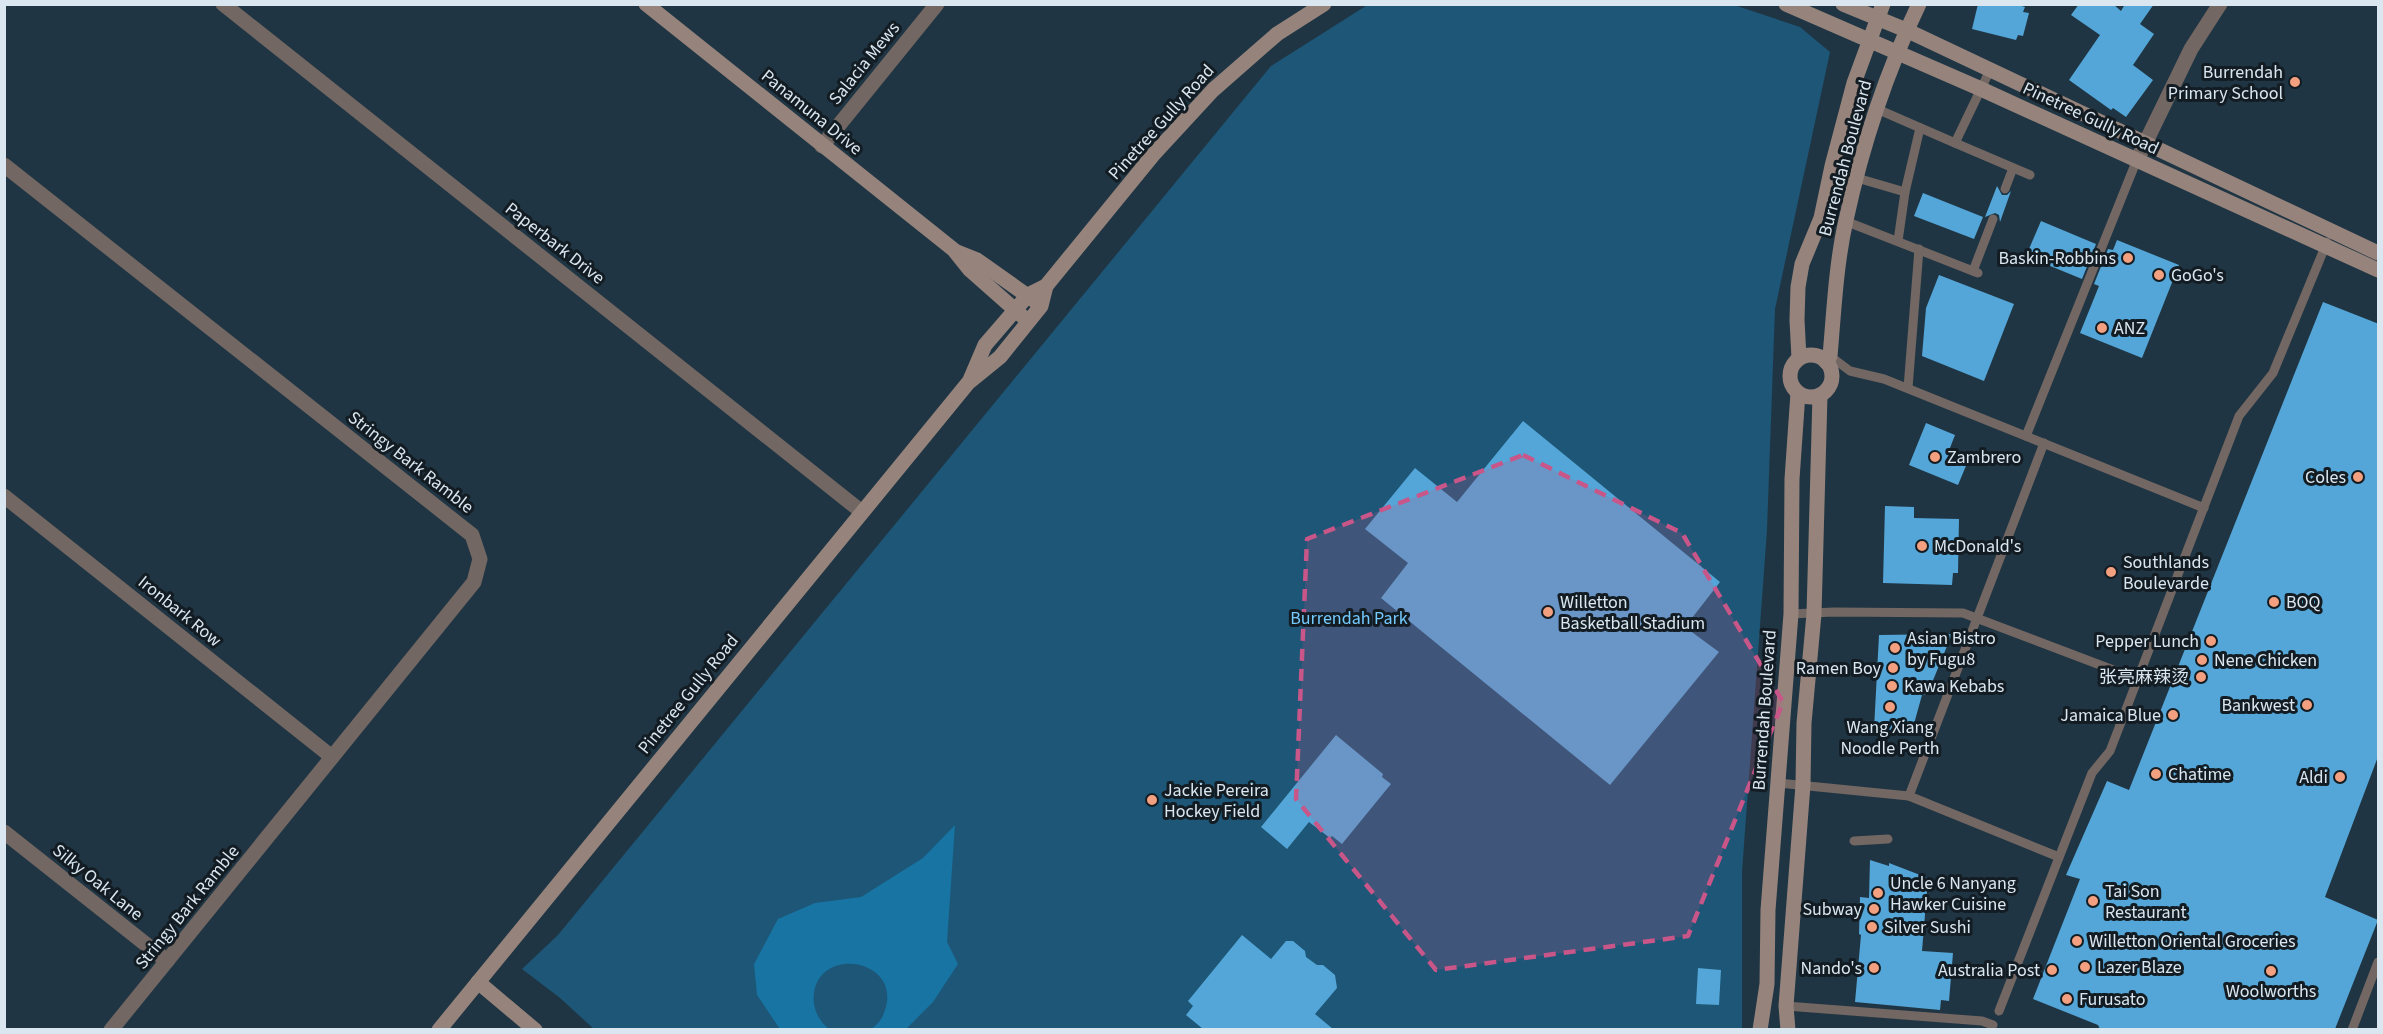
<svg xmlns="http://www.w3.org/2000/svg" width="2383" height="1034" font-family="'Source Sans 3','Noto Sans SC',sans-serif">
<rect width="100%" height="100%" fill="#203543"/>
<polygon fill="#1d5676" points="1369,4 1734,5 1800,27 1830,52 1775,309 1767,530 1742,872 1742,1029 595,1030 560,998 522,969 558,935 1271,66"/>
<path fill="#1774a3" d="M955,825L947,942L958,964L933,1002L906,1029H871C881,1023 885,1013 887,1002C893,958 820,948 814,993C812,1008 818,1020 829,1029H780L757,995L754,964L778,919L815,903L861,897L923,858Z"/>
<g fill="#53a6d7">
<polygon points="1978,4 2015,4 2025,7 2023,12 2029,13 2023,36 2018,35 2016,40 1972,29"/>
<polygon points="2079,4 2113,4 2121,11 2125,4 2154,4 2140,24 2154,34 2133,65 2153,80 2126,117 2113,108 2111,110 2069,80 2100,35 2071,15"/>
<polygon points="1997,186 2002,195 2007,195 2011,191 2000,222 1999,215 1995,213 1985,217"/>
<polygon points="1923,193 1983,217 1974,239 1914,216"/>
<polygon points="2041,221 2096,244 2082,279 2026,256"/>
<polygon points="2117,240 2179,265 2142,358 2080,333 2099,286 2094,284 2108,249 2113,250"/>
<polygon points="1939,275 2014,304 1984,381 1922,356 1926,308"/>
<polygon points="2323,302 2379,324 2379,754 2325,897 2378,920 2335,1029 2100,1029 2098,1025 2033,999 2080,879 2066,875 2107,781 2129,790"/>
<polygon points="1523,421 1720,582 1685,627 1719,652 1610,785 1381,598 1408,563 1365,529 1415,468 1457,502"/>
<polygon points="1926,423 1955,435 1948,453 1968,461 1958,485 1909,465"/>
<polygon points="1885,506 1914,507 1914,518 1959,519 1958,573 1953,573 1952,585 1883,583"/>
<polygon points="1952,634 1927,695 1922,695 1912,731 1874,729 1879,635"/>
<polygon points="1336,735 1383,774 1382,777 1391,784 1342,844 1332,836 1330,838 1309,822 1287,849 1261,827"/>
<polygon points="1870,860 1889,866 1889,863 1928,878 1922,951 1953,953 1949,1001 1941,1000 1940,1010 1855,1002 1861,935 1859,934 1860,897 1869,898"/>
<polygon points="1242,935 1271,959 1286,941 1293,941 1305,951 1306,957 1317,965 1323,965 1335,975 1337,988 1315,1014 1333,1029 1203,1029 1186,1015 1193,1006 1188,1001"/>
<polygon points="1698,968 1721,970 1719,1005 1696,1004"/>
</g>
<g fill="none" stroke-linecap="round" stroke-linejoin="round">
<g stroke="#726762" stroke-width="9">
<polyline points="1990,70 1955,143 2030,175"/>
<polyline points="1877,109 1955,143"/>
<polyline points="1857,178 1905,192"/>
<polyline points="2005,189 2013,168"/>
<polyline points="1845,221 1978,273"/>
<polyline points="1898,241 1905,192 1920,128"/>
<polyline points="1973,271 1993,219"/>
<polyline points="1830,356 1850,371 1884,379 2204,508"/>
<polyline points="1908,388 1919,249"/>
<polyline points="2026,436 2138,157"/>
<polyline points="1791,614 1834,612 1963,613 2137,679"/>
<polyline points="1778,783 1909,796 2059,857"/>
<polyline points="1909,796 2044,443"/>
<polyline points="1854,841 1888,839"/>
<polyline points="1786,1006 1982,1021 1993,1025"/>
<polyline points="1999,1011 2092,773 2110,751 2239,416 2273,373 2327,242"/>
<polyline points="2352,1030 2378,962"/>
</g>
<g stroke="#726762" stroke-width="15">
<polyline points="223,4 862,512"/>
<polyline points="822,146 937,4"/>
<polyline points="2140,154 2191,49 2220,4"/>
<polyline points="4,165 472,535 480,559 474,582 111,1030"/>
<polyline points="4,496 332,757"/>
<polyline points="4,832 167,961"/>
</g>
<g stroke="#96847c" stroke-width="15">
<polyline points="646,4 954,250 970,270 1022,316"/>
<polyline points="1786,4 1981,89 2378,270"/>
<polyline points="1843,4 1906,30 2378,253"/>
<polyline points="957,252 977,260 1035,301"/>
<circle cx="1811" cy="376" r="21"/>
<polyline points="1799,358 1797,320 1798,287 1802,264 1821,218 1832,166 1854,83 1883,4"/>
<path d="M1826,362L1830,356C1834,311 1836,264 1846,220C1862,146 1886,73 1919,4"/>
<polyline points="970,380 985,345 1028,295 1046,286 1153,155 1213,90 1277,34 1324,4"/>
<polyline points="478,982 535,1030"/>
<polyline points="439,1030 968,383 1000,357 1041,306 1046,286"/>
<polyline points="1760,1030 1767,984 1768,910 1791,614 1792,479 1798,393"/>
<polyline points="1788,1030 1786,1006 1803,785 1804,723 1814,614 1820,395"/>
</g>
</g>
<path fill="#c95688" fill-opacity="0.2" stroke="#c95688" stroke-width="4.5" stroke-dasharray="12 8" stroke-linejoin="round" d="M1523,455L1682,533L1783,702L1688,936L1436,970L1296,799L1307,539Z"/>
<g fill="#f2a07f" stroke="#121c22" stroke-width="2">
<circle cx="2295" cy="82" r="6"/>
<circle cx="2128" cy="258" r="6"/>
<circle cx="2159" cy="275" r="6"/>
<circle cx="2102" cy="328" r="6"/>
<circle cx="1935" cy="457" r="6"/>
<circle cx="2358" cy="477" r="6"/>
<circle cx="1922" cy="546" r="6"/>
<circle cx="2111" cy="572" r="6"/>
<circle cx="2274" cy="602" r="6"/>
<circle cx="1548" cy="612" r="6"/>
<circle cx="2211" cy="641" r="6"/>
<circle cx="1895" cy="648" r="6"/>
<circle cx="2202" cy="660" r="6"/>
<circle cx="1893" cy="668" r="6"/>
<circle cx="2201" cy="677" r="6"/>
<circle cx="1892" cy="686" r="6"/>
<circle cx="2307" cy="705" r="6"/>
<circle cx="1890" cy="707" r="6"/>
<circle cx="2173" cy="715" r="6"/>
<circle cx="2156" cy="774" r="6"/>
<circle cx="2340" cy="777" r="6"/>
<circle cx="1152" cy="800" r="6"/>
<circle cx="1878" cy="893" r="6"/>
<circle cx="2093" cy="901" r="6"/>
<circle cx="1874" cy="909" r="6"/>
<circle cx="1872" cy="927" r="6"/>
<circle cx="2077" cy="941" r="6"/>
<circle cx="2085" cy="967" r="6"/>
<circle cx="1874" cy="968" r="6"/>
<circle cx="2052" cy="970" r="6"/>
<circle cx="2271" cy="971" r="6"/>
<circle cx="2067" cy="999" r="6"/>
</g>
<g text-anchor="middle" stroke-width="6" stroke-linejoin="round" paint-order="stroke">
<g font-size="18" fill="#dae7f0" stroke="#121c22">
<text transform="translate(864 63) rotate(-51)" y="6">Salacia Mews</text>
<text transform="translate(812 112) rotate(39)" y="6">Panamuna Drive</text>
<text transform="translate(2091 118) rotate(25)" y="6">Pinetree Gully Road</text>
<text transform="translate(1161 122) rotate(-48)" y="6">Pinetree Gully Road</text>
<text transform="translate(1845 158) rotate(-75)" y="6">Burrendah Boulevard</text>
<text transform="translate(555 243) rotate(38)" y="6">Paperbark Drive</text>
<text transform="translate(411 462) rotate(38)" y="6">Stringy Bark Ramble</text>
<text transform="translate(180 611) rotate(39)" y="6">Ironbark Row</text>
<text transform="translate(688 694) rotate(-51)" y="6">Pinetree Gully Road</text>
<text transform="translate(1764 710) rotate(-86)" y="6">Burrendah Boulevard</text>
<text transform="translate(98 882) rotate(39)" y="6">Silky Oak Lane</text>
<text transform="translate(187 907) rotate(-51)" y="6">Stringy Bark Ramble</text>
</g>
<g font-size="18" fill="#dae7f0" stroke="#121c22" text-anchor="start">
<text x="2283" y="78" text-anchor="end">Burrendah<tspan x="2283" dy="21">Primary School</tspan></text>
<text x="2116" y="264" text-anchor="end">Baskin-Robbins</text>
<text x="2171" y="281">GoGo's</text>
<text x="2114" y="334">ANZ</text>
<text x="1947" y="463">Zambrero</text>
<text x="2346" y="483" text-anchor="end">Coles</text>
<text x="1934" y="552">McDonald's</text>
<text x="2123" y="568">Southlands<tspan x="2123" dy="21">Boulevarde</tspan></text>
<text x="1560" y="608">Willetton<tspan x="1560" dy="21">Basketball Stadium</tspan></text>
<text x="2286" y="608">BOQ</text>
<text x="1907" y="644">Asian Bistro<tspan x="1907" dy="21">by Fugu8</tspan></text>
<text x="2199" y="647" text-anchor="end">Pepper Lunch</text>
<text x="2214" y="666">Nene Chicken</text>
<text x="1881" y="674" text-anchor="end">Ramen Boy</text>
<text x="2189" y="683" text-anchor="end">张亮麻辣烫</text>
<text x="1904" y="692">Kawa Kebabs</text>
<text x="2295" y="711" text-anchor="end">Bankwest</text>
<text x="2161" y="721" text-anchor="end">Jamaica Blue</text>
<text x="1890" y="733" text-anchor="middle">Wang Xiang<tspan x="1890" dy="21">Noodle Perth</tspan></text>
<text x="2168" y="780">Chatime</text>
<text x="2328" y="783" text-anchor="end">Aldi</text>
<text x="1164" y="796">Jackie Pereira<tspan x="1164" dy="21">Hockey Field</tspan></text>
<text x="1890" y="889">Uncle 6 Nanyang<tspan x="1890" dy="21">Hawker Cuisine</tspan></text>
<text x="2105" y="897">Tai Son<tspan x="2105" dy="21">Restaurant</tspan></text>
<text x="1862" y="915" text-anchor="end">Subway</text>
<text x="1884" y="933">Silver Sushi</text>
<text x="2089" y="947">Willetton Oriental Groceries</text>
<text x="2097" y="973">Lazer Blaze</text>
<text x="1862" y="974" text-anchor="end">Nando's</text>
<text x="2040" y="976" text-anchor="end">Australia Post</text>
<text x="2271" y="997" text-anchor="middle">Woolworths</text>
<text x="2079" y="1005">Furusato</text>
</g>
<g font-size="18" fill="#75cafe" stroke="#121c22">
<text x="1349" y="624">Burrendah Park</text>
</g>
</g>
<rect width="2383" height="1034" fill="none" stroke="#dae7f0" stroke-width="12"/>
</svg>
